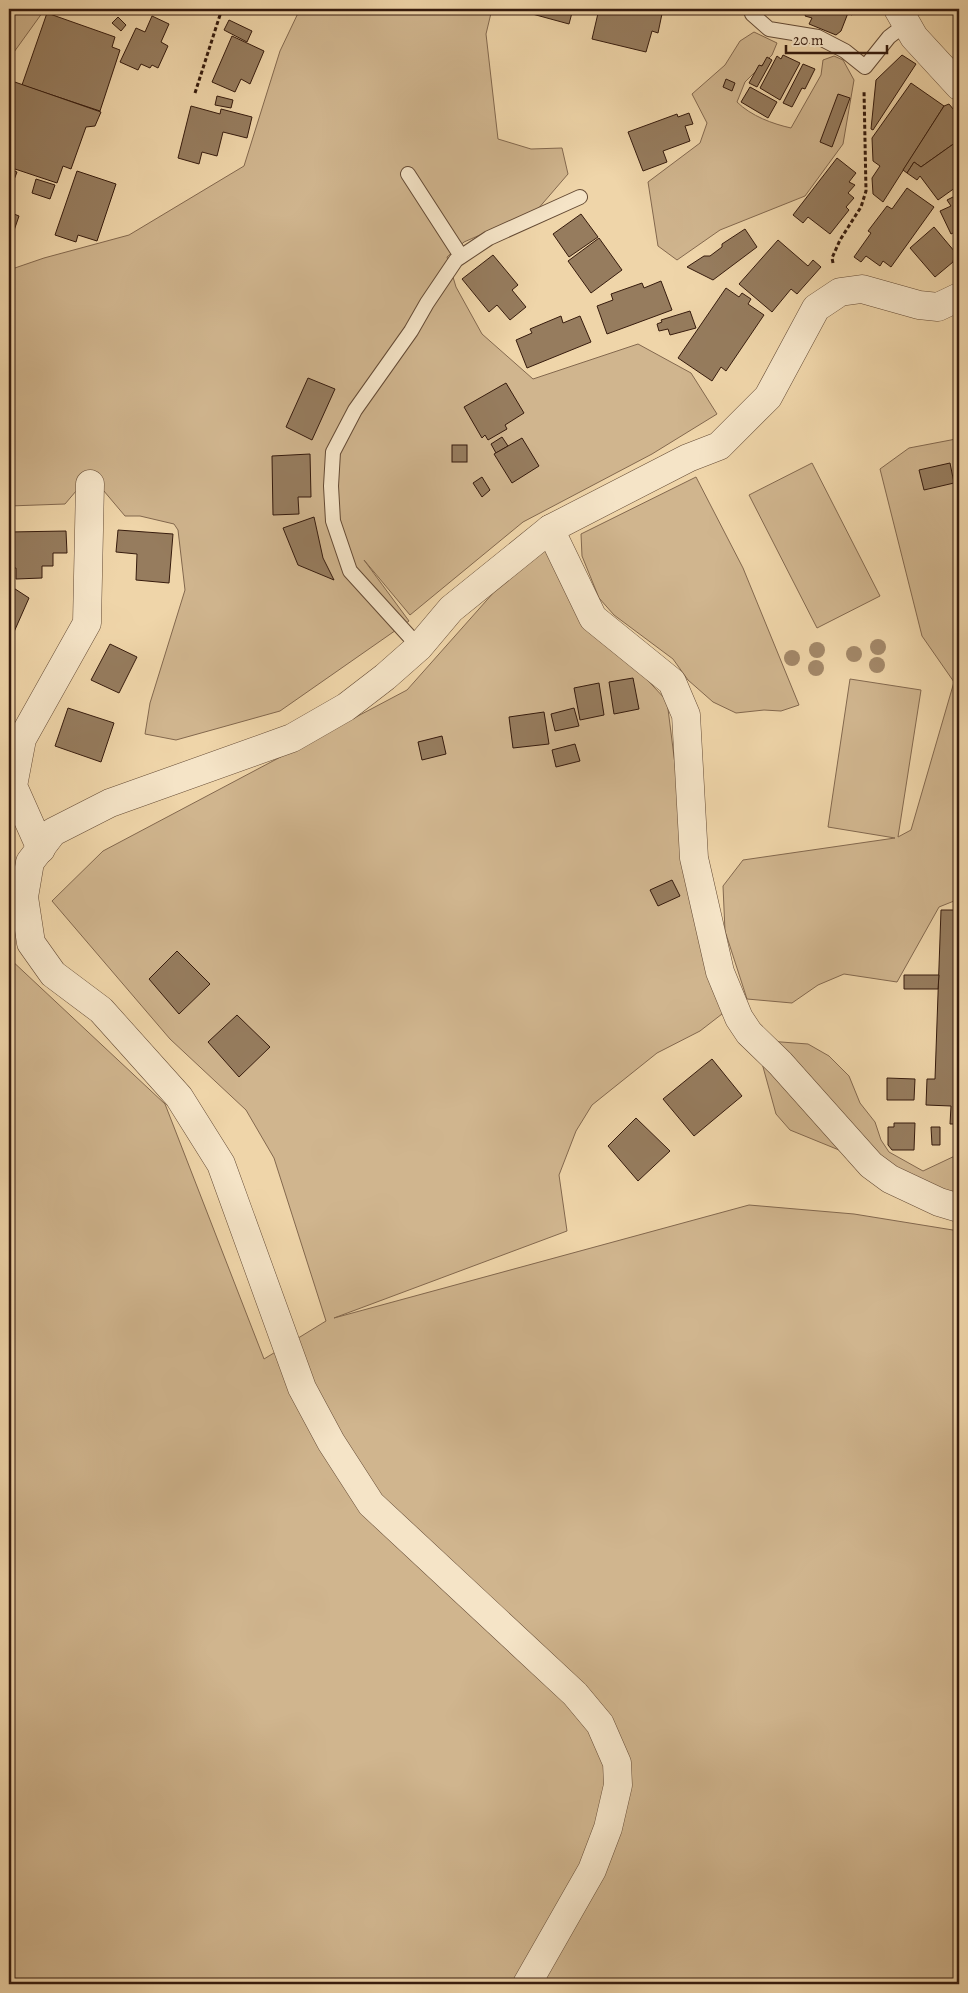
<svg xmlns="http://www.w3.org/2000/svg" width="968" height="1993" font-family="Alegreya,serif">
<rect width="100%" height="100%" fill="#efd5a9"/>
<filter id="stains"><feTurbulence type="fractalNoise" baseFrequency=".004" numOctaves="4"/><feColorMatrix values="0 0 0 0 .2 0 0 0 0 .09 0 0 0 0 .02 0 0 0 .5 -.17"/></filter>
<radialGradient id="worn" r=".72"><stop offset=".6" stop-color="#630" stop-opacity="0"/><stop offset="1" stop-color="#630" stop-opacity=".3"/></radialGradient>
<g fill="#d0b58e" stroke="#83684e">
<polygon points="9,9 45,9 9,59"/>
<polygon points="300,9 492,9 486,34 498,139 531,149 562,148 568,174 537,210 464,242 447,257 456,287 482,334 533,379 638,344 691,373 717,414 652,454 523,522 410,615 364,560 409,621 280,711 176,740 145,734 150,703 185,590 178,530 174,524 140,516 125,516 98,484 82,484 65,504 9,506 9,270 44,258 129,235 244,166 280,51"/>
<path d="M754,32L777,43L772,55L745,82L737,102C751,116 773,124 791,128L821,75L823,60L834,56L843,60L854,80L843,144L805,196L720,230L677,260L658,246L648,182L700,143L707,123L692,94L725,65L740,41Z"/>
<polygon points="959,437 959,899 939,907 897,982 844,974 818,985 792,1003 747,999 725,931 723,886 743,860 895,838 828,827 850,679 921,690 898,837 911,830 954,682 922,636 880,469 909,448 956,439"/>
<polygon points="812,463 880,596 817,628 749,495"/>
<polygon points="696,477 743,568 799,705 781,711 764,710 736,713 713,702 688,680 673,659 614,615 599,598 582,556 581,534"/>
<polygon points="550,529 626,657 667,701 681,812 727,1004 722,1014 700,1031 657,1053 592,1105 576,1131 559,1175 567,1231 334,1318 749,1205 854,1214 959,1231 959,1984 9,1984 9,958 165,1104 264,1359 326,1321 274,1158 246,1110 170,1039 52,901 103,851 407,690"/>
<polygon points="768,1041 808,1044 829,1056 849,1076 860,1103 875,1122 881,1140 889,1152 923,1171 959,1154 959,1199 790,1130 776,1114 760,1056"/>
</g>
<g fill="#967c5e" stroke="#361b0d">
<polygon points="514,9 573,9 569,24"/>
<polygon points="599,9 663,9 658,33 652,31 646,52 592,39"/>
<polygon points="808,9 855,9 852,15 848,13 841,31 836,35 809,24 812,18 805,16"/>
<polygon points="47,13 115,37 112,47 120,50 100,111 22,85"/>
<polygon points="152,16 169,24 161,42 168,46 158,68 152,65 150,68 141,64 138,70 120,62 136,28 145,32"/>
<polygon points="118,17 126,25 121,31 112,23"/>
<polygon points="229,20 252,31 247,42 224,30"/>
<polygon points="232,36 264,51 250,84 241,79 235,92 212,82"/>
<polygon points="783,55 800,63 780,100 760,88 777,56 781,59"/>
<polygon points="902,55 916,64 873,130 871,129 876,80"/>
<polygon points="767,57 772,60 757,87 749,83 759,65 762,66"/>
<polygon points="803,64 815,69 805,89 802,88 792,107 783,103"/>
<polygon points="726,79 735,83 732,91 723,87"/>
<polygon points="9,80 101,112 95,126 86,127 71,169 63,166 57,183 9,167"/>
<polygon points="911,83 944,106 883,202 873,194 872,178 880,166 873,161 872,138"/>
<polygon points="750,87 777,102 768,118 741,102"/>
<polygon points="838,94 850,98 832,147 820,142"/>
<polygon points="217,96 233,100 231,108 215,105"/>
<polygon points="949,104 959,116 959,140 921,167 914,162 907,173 903,170 944,106"/>
<polygon points="191,106 220,114 221,109 252,117 247,138 223,132 217,156 202,152 199,164 178,158"/>
<polygon points="689,113 693,124 685,126 690,141 663,151 667,162 643,171 628,132 677,114 678,117"/>
<polygon points="959,140 959,185 938,200 920,176 917,180 907,173 914,162 921,167"/>
<polygon points="837,158 856,173 849,182 855,185 848,193 854,198 846,207 849,210 830,234 808,217 803,223 793,215"/>
<polygon points="9,169 17,172 12,185 9,184"/>
<polygon points="77,171 116,184 97,241 78,235 76,242 55,235"/>
<polygon points="36,179 55,185 50,199 32,193"/>
<polygon points="907,188 934,207 891,267 883,261 880,266 866,256 861,262 854,257 871,233 868,231 887,206 892,209"/>
<polygon points="959,194 959,230 951,234 940,211 951,206 947,200"/>
<polygon points="9,212 19,216 9,245"/>
<polygon points="581,214 598,237 569,257 553,234"/>
<polygon points="934,227 955,252 953,262 935,277 910,248"/>
<polygon points="745,229 757,247 713,280 687,267 704,256 710,256 722,247 722,244"/>
<polygon points="599,238 622,270 591,293 568,261"/>
<polygon points="778,240 808,266 813,260 821,267 797,294 791,289 772,312 739,284"/>
<polygon points="493,255 518,285 512,290 526,307 510,320 497,305 489,312 462,279"/>
<polygon points="661,281 672,310 607,334 597,306 613,300 611,294 642,283 644,288"/>
<polygon points="726,288 739,297 742,293 751,299 748,304 764,315 726,371 721,367 712,381 678,358"/>
<polygon points="690,311 696,328 670,335 668,329 659,331 657,324 662,322 661,320"/>
<polygon points="561,316 563,323 580,316 591,342 527,368 516,340 532,333 530,329"/>
<polygon points="308,378 335,389 312,440 286,427"/>
<polygon points="506,383 524,413 505,425 507,429 488,440 485,435 482,438 464,407"/>
<polygon points="502,437 508,446 496,453 491,444"/>
<polygon points="522,438 539,466 512,483 494,454"/>
<rect x="452" y="445" width="15" height="17"/>
<polygon points="310,454 311,497 298,497 299,514 273,515 272,456"/>
<polygon points="950,463 954,483 924,490 919,470"/>
<polygon points="482,477 490,490 482,497 473,483"/>
<polygon points="314,517 323,558 334,580 298,565 283,528"/>
<polygon points="118,530 173,534 169,583 136,580 137,554 116,552"/>
<polygon points="66,531 67,553 53,553 53,566 42,566 42,578 16,579 16,568 9,568 9,532"/>
<polygon points="9,585 29,598 10,641 9,640"/>
<polygon points="110,644 137,657 119,693 91,680"/>
<polygon points="633,678 639,709 614,714 609,682"/>
<polygon points="599,683 604,715 580,720 574,688"/>
<polygon points="68,708 114,723 101,762 55,746"/>
<polygon points="574,708 579,726 555,731 551,714"/>
<polygon points="544,712 549,744 513,748 509,717"/>
<polygon points="442,736 446,754 422,760 418,742"/>
<polygon points="575,744 580,761 556,767 552,750"/>
<polygon points="672,880 680,896 658,906 650,890"/>
<polygon points="959,905 959,1124 950,1124 951,1106 926,1105 927,1079 935,1079 941,910 959,910"/>
<polygon points="177,951 210,984 179,1014 149,979"/>
<polygon points="904,975 939,975 938,989 904,989"/>
<polygon points="237,1015 270,1047 239,1077 208,1042"/>
<polygon points="712,1059 742,1096 694,1136 663,1099"/>
<polygon points="887,1078 915,1079 914,1100 887,1100"/>
<polygon points="636,1118 670,1151 638,1181 608,1146"/>
<polygon points="894,1123 915,1123 914,1150 892,1150 888,1145 888,1127 894,1127"/>
<polygon points="931,1127 940,1127 940,1145 932,1145"/>
</g>
<g fill="none" stroke-linecap="round" stroke-linejoin="round">
<defs>
<g id="service">
<polyline points="751,9 752,14 769,29 818,37 845,51 865,67 889,37 906,24"/>
<polyline points="408,174 461,256"/>
<polyline points="419,647 350,571 333,521 331,486 333,452 355,410 411,331 427,303 456,260 489,238 580,197"/>
</g>
<g id="minor">
<polyline points="898,9 914,37 959,86"/>
<polyline points="550,529 593,618 672,682 686,715 694,858 720,972 739,1018 749,1033 780,1063 871,1165 890,1179 939,1202 959,1208"/>
<polyline points="41,849 13,786 22,739 87,623 90,484"/>
</g>
<polyline id="tertiary" points="527,1984 592,1870 608,1828 618,1785 617,1763 600,1724 575,1694 371,1504 331,1442 302,1388 221,1164 179,1097 101,1010 53,974 31,943 24,897 30,862 53,832 110,803 292,738 346,707 385,677 419,647 451,609 550,529 688,458 719,446 768,397 816,308 840,292 862,289 919,305 938,307 959,297"/>
</defs>
<use href="#service" stroke="#644a34" stroke-width="16"/>
<use href="#minor" stroke="#644a34" stroke-width="29"/>
<use href="#tertiary" stroke="#644a34" stroke-width="29"/>
<g stroke="#361b0d" stroke-width="3" stroke-dasharray="4 2.5" stroke-linecap="butt">
<polyline points="195,93 220,15 219,9"/>
<polyline points="833,263 832,258 840,240 861,207 866,191 864,90"/>
</g>
<use href="#service" stroke="#f5e4c7" stroke-width="14"/>
<use href="#minor" stroke="#f5e4c7" stroke-width="28"/>
<use href="#tertiary" stroke="#f5e4c7" stroke-width="28"/>
</g>
<g fill="#a38869">
<circle cx="878" cy="647" r="8"/>
<circle cx="817" cy="650" r="8"/>
<circle cx="854" cy="654" r="8"/>
<circle cx="792" cy="658" r="8"/>
<circle cx="877" cy="665" r="8"/>
<circle cx="816" cy="668" r="8"/>
</g>
<rect width="968" height="1993" fill="none" stroke="#efd5a9" stroke-width="30"/>
<rect x="10" y="10" width="948" height="1973" fill="none" stroke="#361b0d" stroke-width="2.5"/>
<rect x="15" y="15" width="938" height="1963" fill="none" stroke="#361b0d"/>
<path d="M786 45v8h101v-8" fill="none" stroke="#361b0d" stroke-width="2.5"/>
<text x="793" y="45" font-size="15" fill="#361b0d" stroke="#f5e4c7" stroke-width="4" paint-order="stroke">20 m</text>
<rect width="100%" height="100%" filter="url(#stains)"/>
<rect width="100%" height="100%" fill="url(#worn)"/>
</svg>
